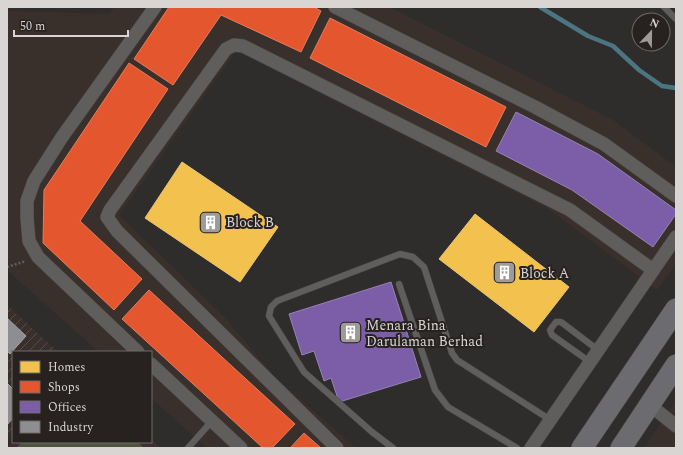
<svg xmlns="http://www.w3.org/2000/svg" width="683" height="455" font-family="Spectral,serif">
<defs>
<pattern id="industrial-furrows" width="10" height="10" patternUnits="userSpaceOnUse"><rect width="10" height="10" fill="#3a302b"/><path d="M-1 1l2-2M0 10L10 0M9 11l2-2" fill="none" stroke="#564d49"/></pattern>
</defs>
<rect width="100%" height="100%" fill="#2f2d2b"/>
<g fill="#3a302b">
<polygon points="114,7 389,7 613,120 676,167 676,264 657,290 547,208 236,51 119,215 225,318 275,377 356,448 207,448 151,398 151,352 99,352 9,272 7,244 7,11 110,14"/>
<polygon points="676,401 676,448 644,448"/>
</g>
<polygon fill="url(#industrial-furrows)" points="7,305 58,352 13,352 13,432 7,438"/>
<polygon fill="#3f2e33" points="151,439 161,448 7,448 13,440 13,442 151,442"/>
<polygon fill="#4e543e" points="22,442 138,442 144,448 16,448"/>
<g fill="#f2c14e" stroke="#eac776">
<polygon points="182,162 278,227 240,282 145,218"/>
<polygon points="475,214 569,287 534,332 439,259"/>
</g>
<g fill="#e4572e" stroke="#e17d60">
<polygon points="169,7 314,7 321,11 301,52 221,15 173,85 134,59"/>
<polygon points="330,18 506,107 486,147 310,58"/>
<polygon points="129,63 168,89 80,221 142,279 114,310 43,243 44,190"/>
<polygon points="149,290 295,424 272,448 263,448 122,319"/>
<polygon points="304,433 321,448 290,448"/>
</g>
<g fill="#7b5ea7" stroke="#9782b4">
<polygon points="516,112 598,154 676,210 676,214 653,247 572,190 496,151"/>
<polygon points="391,282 421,377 339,402 331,378 324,381 314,351 302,355 289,314"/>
</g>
<g fill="#8d8d92" stroke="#a4a3a6">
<polygon points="7,318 26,336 10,354 7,351"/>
<polygon points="7,383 13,389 13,418 7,425"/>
</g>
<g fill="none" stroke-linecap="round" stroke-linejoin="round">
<polyline stroke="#4b7581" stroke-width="4.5" points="540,7 588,36 613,46 639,70 662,86 676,88"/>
<defs>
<g id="service">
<polyline points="664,7 676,19"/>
<polyline points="399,284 435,390 448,407 517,448"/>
<polyline points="590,362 552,335 550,330 556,322 561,322 598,350"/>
<polyline points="188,448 212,421"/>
<polyline points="393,448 372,432 304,372 269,316 271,307 277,301 400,254 413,257 424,267 452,353 457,360 549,419"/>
</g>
<g id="minor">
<polyline points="335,7 535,107 604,144 676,196"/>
<polyline points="138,352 38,257 29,241 27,218 27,201 34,181 62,137 155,7"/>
<polyline points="151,364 241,448"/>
<polyline points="650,405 676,426"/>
<polyline points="337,448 117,231 107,217 110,210 226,49 234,45 243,46 570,210 653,270"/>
<polyline points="531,448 676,237"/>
</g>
<g id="primary">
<polyline points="582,448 676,309"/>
<polyline points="621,448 676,365"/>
</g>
</defs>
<use href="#service" stroke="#4a4846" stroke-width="7"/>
<use href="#minor" stroke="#4a4846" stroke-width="14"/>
<use href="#primary" stroke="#4a4846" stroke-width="22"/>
<polyline stroke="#605e5d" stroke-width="2.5" stroke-dasharray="2 2" stroke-linecap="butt" points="7,267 26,261"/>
<use href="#service" stroke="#605e5c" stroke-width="6"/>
<use href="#minor" stroke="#605e5c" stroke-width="13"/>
<use href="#primary" stroke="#6c6b6f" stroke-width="21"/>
</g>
<defs>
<symbol id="building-square" viewBox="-11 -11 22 22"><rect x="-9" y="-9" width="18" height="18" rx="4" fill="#9e9a98" stroke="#27221f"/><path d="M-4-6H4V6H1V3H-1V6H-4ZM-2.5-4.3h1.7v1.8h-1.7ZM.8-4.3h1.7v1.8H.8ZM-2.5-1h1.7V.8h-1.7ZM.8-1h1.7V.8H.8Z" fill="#fff"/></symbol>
</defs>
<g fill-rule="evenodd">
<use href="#building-square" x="198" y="210" width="25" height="25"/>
<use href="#building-square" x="492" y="260" width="25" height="25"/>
<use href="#building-square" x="338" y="320" width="25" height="25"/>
</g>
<g text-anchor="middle" stroke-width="4" stroke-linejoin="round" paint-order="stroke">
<g font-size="14" fill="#d9d5d3" stroke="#27221f" text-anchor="start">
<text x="226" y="227">Block B</text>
<text x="520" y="278">Block A</text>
<text x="366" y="330">Menara Bina<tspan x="366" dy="16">Darulaman Berhad</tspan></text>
</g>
</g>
<rect width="683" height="455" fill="none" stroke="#d9d5d3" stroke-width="16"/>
<rect x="12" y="351" width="140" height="92" fill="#27221f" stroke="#6e6a67"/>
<rect x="20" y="361" width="20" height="12" fill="#f2c14e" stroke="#6e6a67"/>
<text x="48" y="371" font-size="12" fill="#d9d5d3">Homes</text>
<rect x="20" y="381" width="20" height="12" fill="#e4572e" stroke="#6e6a67"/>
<text x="48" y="391" font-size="12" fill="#d9d5d3">Shops</text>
<rect x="20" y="401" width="20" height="12" fill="#7b5ea7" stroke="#6e6a67"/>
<text x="48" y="411" font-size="12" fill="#d9d5d3">Offices</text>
<rect x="20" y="421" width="20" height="12" fill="#8d8d92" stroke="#6e6a67"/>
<text x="48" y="431" font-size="12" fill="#d9d5d3">Industry</text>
<g transform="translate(651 32) rotate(22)"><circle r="19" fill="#27221f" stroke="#6e6a67"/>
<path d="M0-3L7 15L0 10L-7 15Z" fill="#9e9a98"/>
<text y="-6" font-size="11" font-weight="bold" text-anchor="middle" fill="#d9d5d3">N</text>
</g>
<path d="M14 30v6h114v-6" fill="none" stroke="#d9d5d3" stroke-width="2"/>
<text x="20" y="30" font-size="12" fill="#d9d5d3" stroke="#27221f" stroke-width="3" paint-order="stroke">50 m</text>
</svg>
